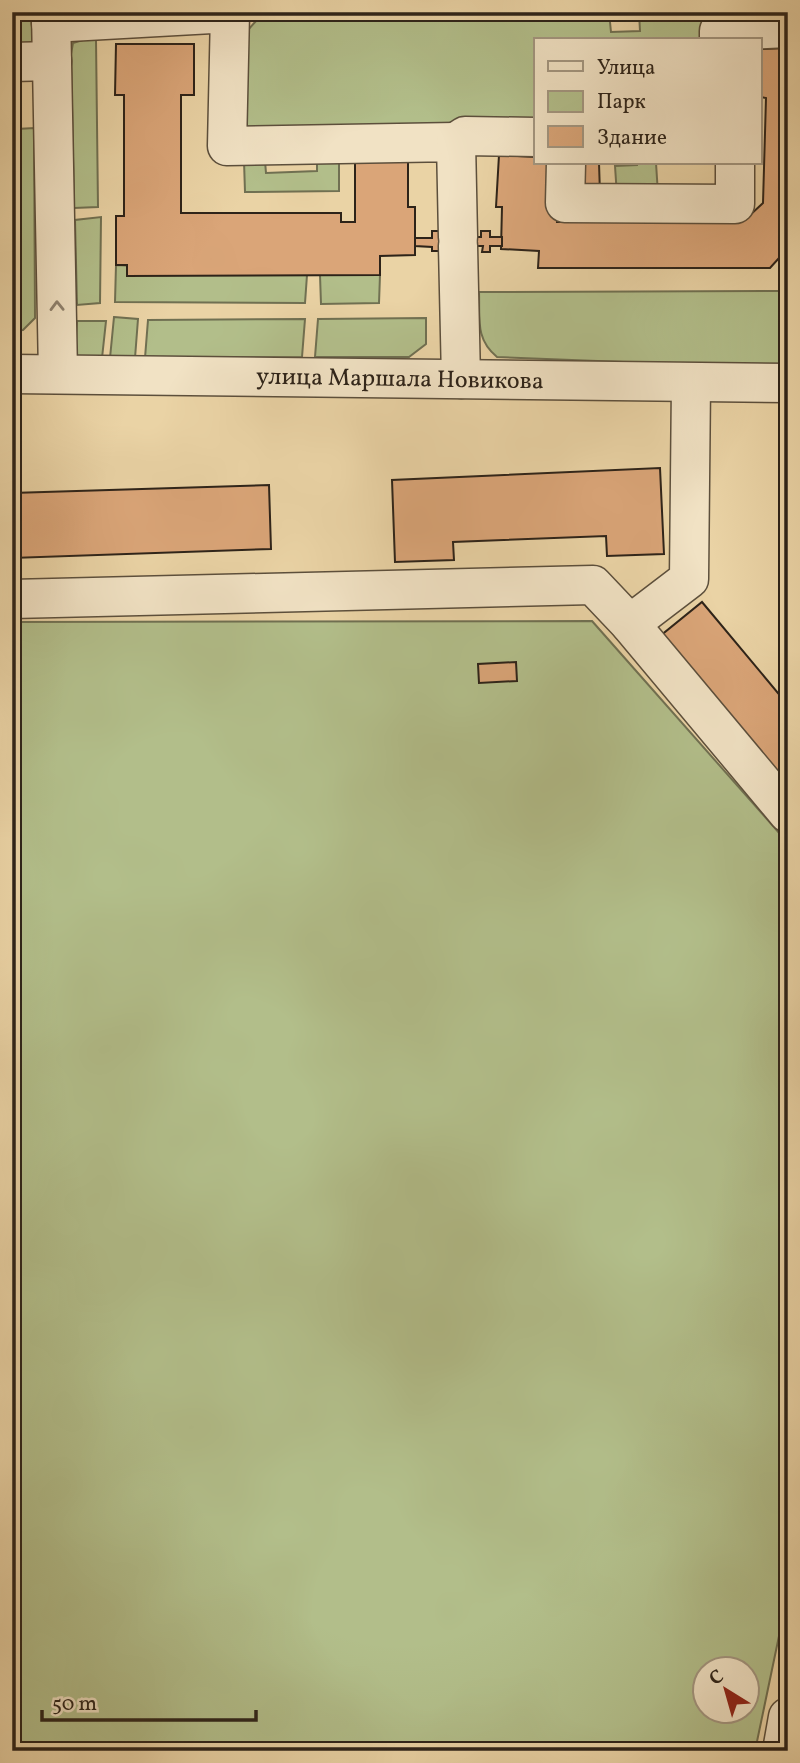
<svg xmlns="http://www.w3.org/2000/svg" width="800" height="1763" font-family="Vollkorn,serif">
<rect width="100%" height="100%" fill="#ead3a5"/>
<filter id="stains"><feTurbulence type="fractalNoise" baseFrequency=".00286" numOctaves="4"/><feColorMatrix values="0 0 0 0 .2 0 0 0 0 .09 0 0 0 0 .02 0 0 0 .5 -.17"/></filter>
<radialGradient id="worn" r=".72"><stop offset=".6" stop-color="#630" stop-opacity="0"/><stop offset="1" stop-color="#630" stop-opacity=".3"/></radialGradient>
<g fill="#b2be8a" stroke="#707052" stroke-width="2" fill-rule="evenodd">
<polygon points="14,12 33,12 33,45 14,51"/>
<polygon points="531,12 609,12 611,32 640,31 639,12 788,12 703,40 536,40 536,131 248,130 241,118 247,31 256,21"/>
<polygon points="83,40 96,40 98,207 74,208 71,54 73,43"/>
<polygon points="34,128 35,318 23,330 12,331 12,288 16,288 17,129"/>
<polygon points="317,158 339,159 339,191 245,192 244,161 265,161 266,173 317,171"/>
<polygon points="637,163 656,163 658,194 617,196 615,166 637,165"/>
<polygon points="101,217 100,303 77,305 75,220"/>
<polygon points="116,265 307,275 305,303 115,302"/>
<polygon points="320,275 380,275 379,303 321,304"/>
<path d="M788,291V362L774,368L497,357C475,339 480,319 479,292Z"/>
<polygon points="114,317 138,319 135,358 110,358"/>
<polygon points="426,318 426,344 409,357 315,357 318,319"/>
<polygon points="305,319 302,357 145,358 148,320"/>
<polygon points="77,321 106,321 102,358 75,358"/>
<path d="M592,621L788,843V1593L755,1751H12V622ZM706,1668H748V1710H706Z"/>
</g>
<g fill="#daa578" stroke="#2d2319" stroke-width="2">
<polygon points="116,44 194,44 194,95 181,95 181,213 341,213 341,222 355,222 355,157 408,157 408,207 415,207 415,255 380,256 380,275 127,276 127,265 116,265 116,216 124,216 124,95 115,95"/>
<polygon points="788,48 788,261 785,264 779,258 770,268 538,268 539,251 501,249 502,207 496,207 499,155 536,157 536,163 558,163 557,222 574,222 574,216 749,216 763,203 766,98 760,97 760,49"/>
<polygon points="572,163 599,163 600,194 574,195"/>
<polygon points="432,231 442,231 442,237 481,237 481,231 490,231 490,237 502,237 502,246 490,246 490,252 482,252 483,246 440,246 441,251 432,251 432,247 415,246 415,238 432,238"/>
<polygon points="660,468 664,554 607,556 606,536 453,542 454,560 395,562 392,480"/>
<polygon points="269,485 271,549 12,558 12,493"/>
<polygon points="702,602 788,705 788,800 654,641"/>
<polygon points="516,662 517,681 479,683 478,664"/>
</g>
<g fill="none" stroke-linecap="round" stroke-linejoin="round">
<defs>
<g id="minor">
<polyline points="51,12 58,374"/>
<polyline points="51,23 230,13 227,146 456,142 458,237"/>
<polyline points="719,40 719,31 788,28"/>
<polyline points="12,62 52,61"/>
<polyline points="456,142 465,136 536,137"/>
<polyline points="566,163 565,203 735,204 735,163"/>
<polyline points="458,246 461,379"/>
<polyline points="12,374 788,383"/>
<polyline points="691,383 689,579 630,624 788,813"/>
<polyline points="12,599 593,585 630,624"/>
<polyline points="782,1751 788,1717"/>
</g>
</defs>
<use href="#minor" stroke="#5c4f3c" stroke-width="41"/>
<use href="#minor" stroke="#f1e2c4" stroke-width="38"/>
</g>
<defs><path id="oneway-chevron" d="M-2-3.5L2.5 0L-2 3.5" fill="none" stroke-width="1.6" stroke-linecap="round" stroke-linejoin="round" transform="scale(1.75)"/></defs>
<use stroke="#8f826e" href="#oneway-chevron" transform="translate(57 306) rotate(-91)"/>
<g text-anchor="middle" stroke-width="7" stroke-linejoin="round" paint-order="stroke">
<g font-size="24" fill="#2d2319" stroke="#f1e2c4">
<text transform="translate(400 378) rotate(1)" y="8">улица Маршала Новикова</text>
</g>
</g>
<rect width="800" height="1763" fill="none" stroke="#ead3a5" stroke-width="42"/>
<rect x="14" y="14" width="772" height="1735" fill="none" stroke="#2d2319" stroke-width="3.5"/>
<rect x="21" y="21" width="758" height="1721" fill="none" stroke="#2d2319" stroke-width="2"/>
<rect x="534" y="38" width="228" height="126" fill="#f1e2c4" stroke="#a39680" stroke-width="2"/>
<rect x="548" y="61" width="35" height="10" fill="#f1e2c4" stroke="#a39680" stroke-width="2"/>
<text x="597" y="74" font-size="21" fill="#2d2319">Улица</text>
<rect x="548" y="91" width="35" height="21" fill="#b2be8a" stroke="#a39680" stroke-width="2"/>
<text x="597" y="108" font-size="21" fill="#2d2319">Парк</text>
<rect x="548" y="126" width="35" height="21" fill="#daa578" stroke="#a39680" stroke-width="2"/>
<text x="597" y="144" font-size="21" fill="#2d2319">Здание</text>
<g transform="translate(726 1690) rotate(323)"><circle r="33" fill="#f1e2c4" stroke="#a39680" stroke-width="2"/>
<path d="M0-5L12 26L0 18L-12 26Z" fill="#8f2418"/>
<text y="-10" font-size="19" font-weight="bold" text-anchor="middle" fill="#2d2319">С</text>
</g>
<path d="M42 1710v10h214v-10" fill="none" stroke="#2d2319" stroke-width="3.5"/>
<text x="52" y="1710" font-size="21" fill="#2d2319" stroke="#f1e2c4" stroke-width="5" paint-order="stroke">50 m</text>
<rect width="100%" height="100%" filter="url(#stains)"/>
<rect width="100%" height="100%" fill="url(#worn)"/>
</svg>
